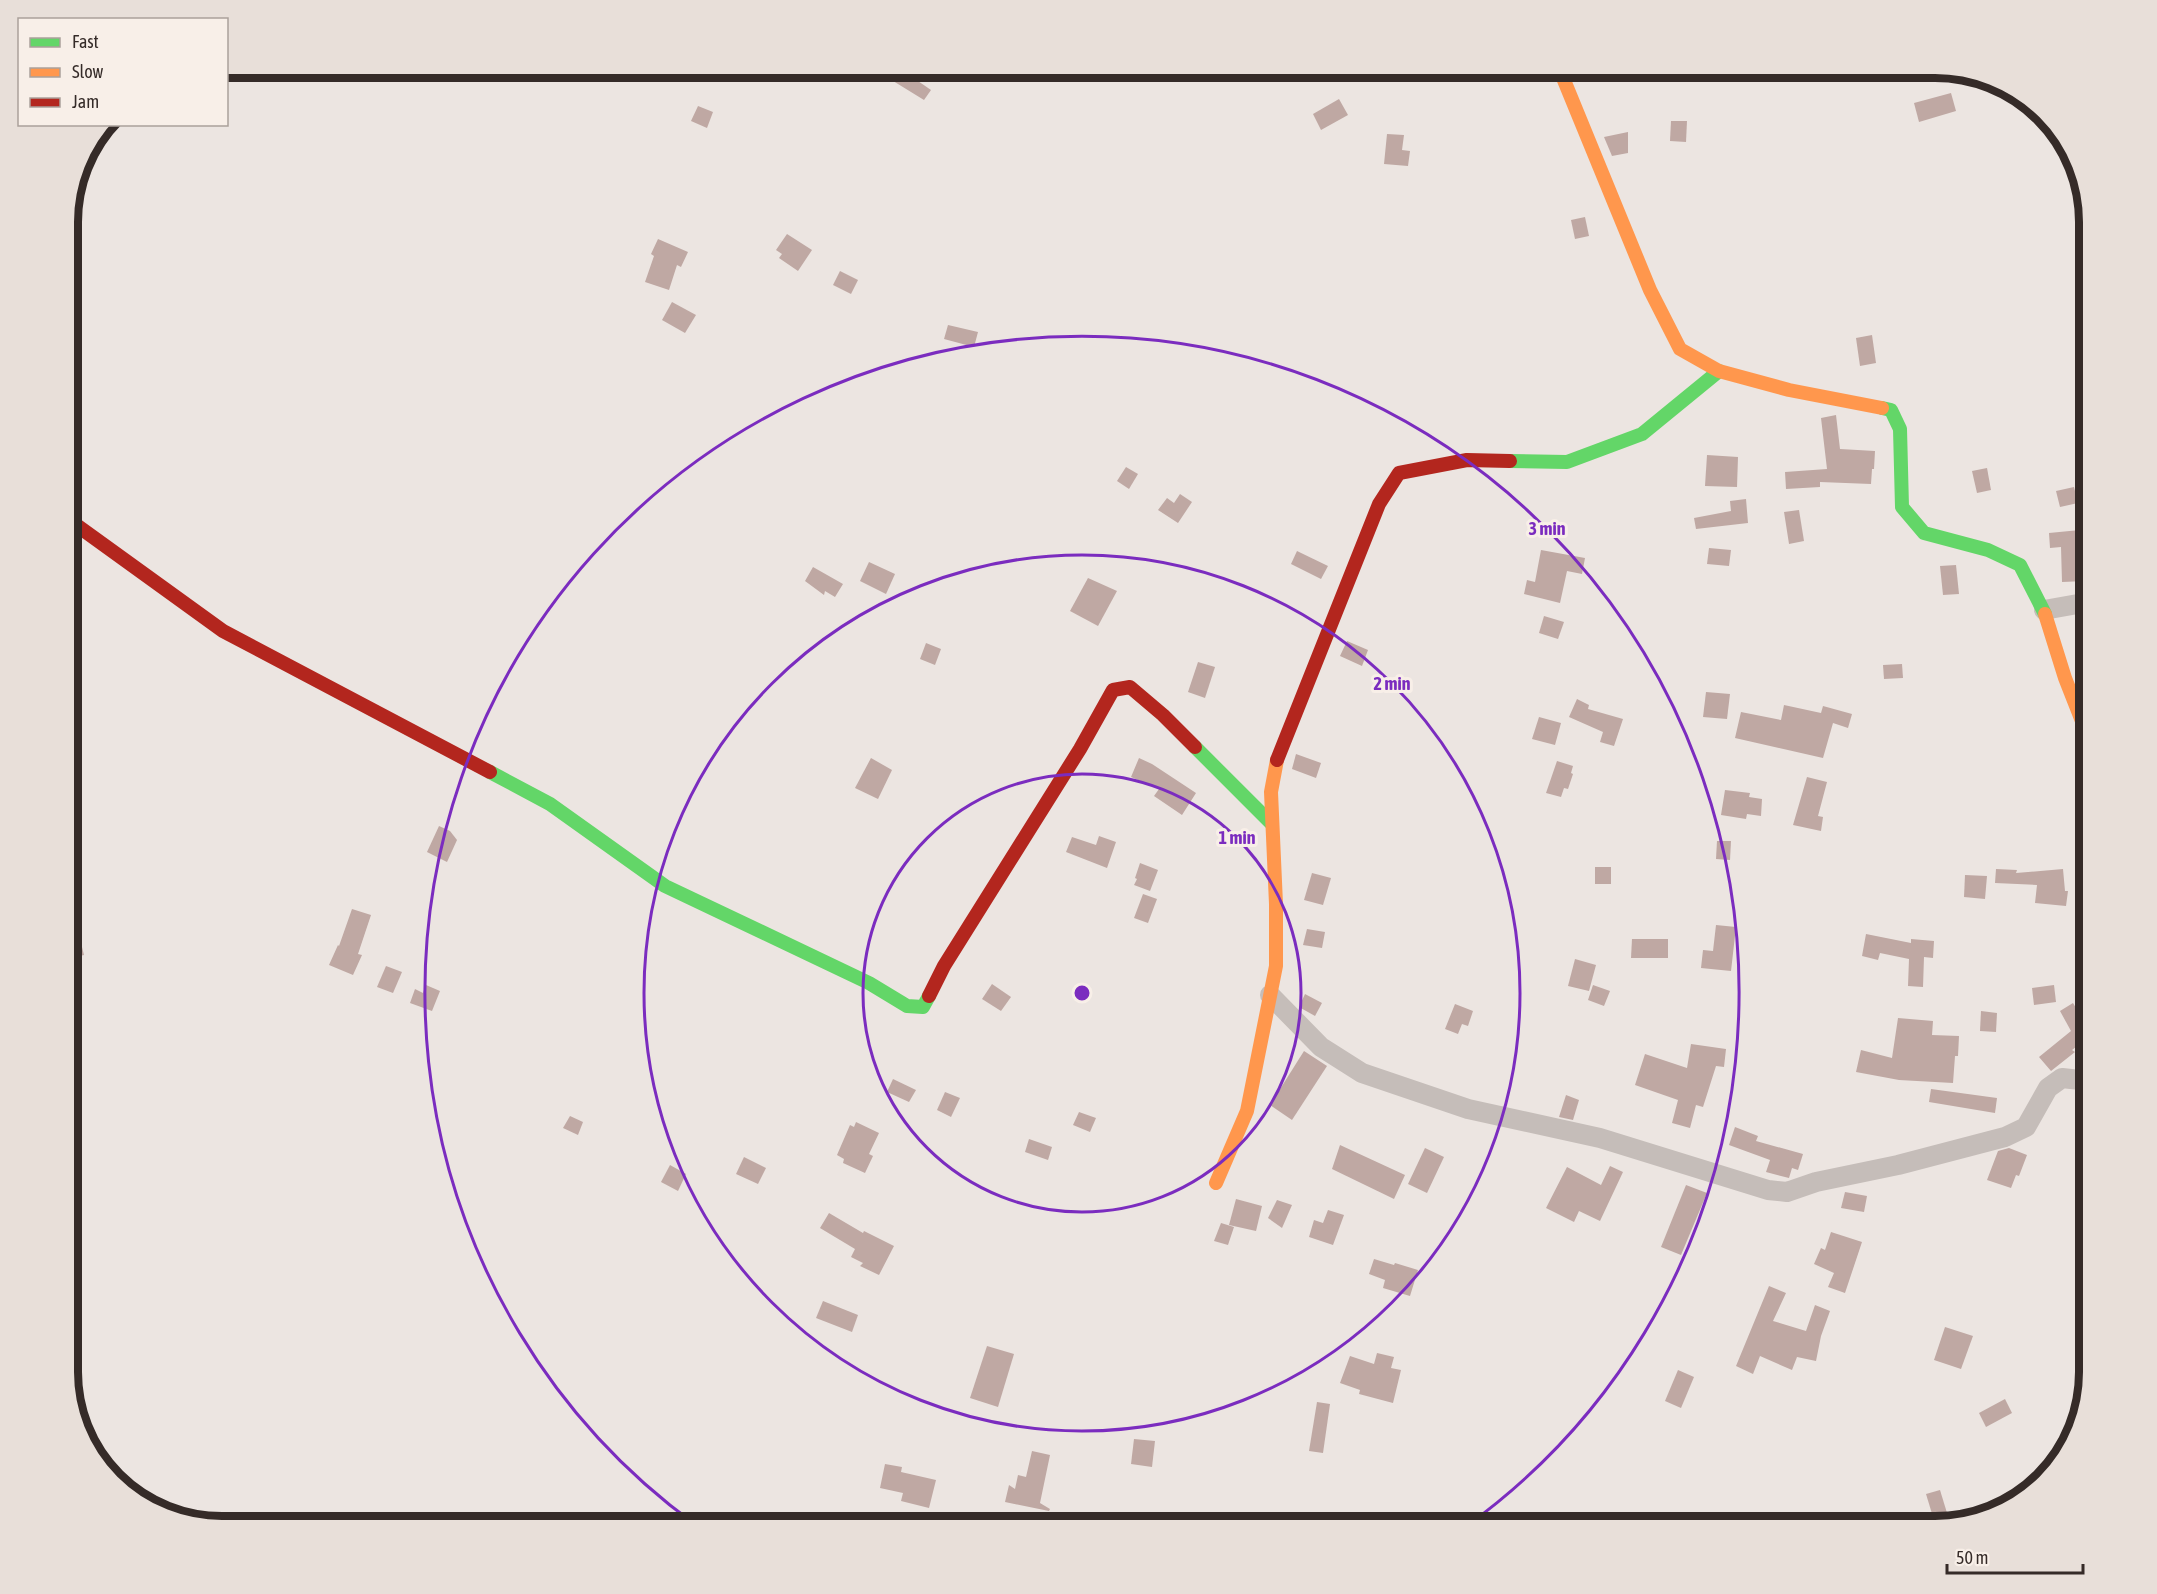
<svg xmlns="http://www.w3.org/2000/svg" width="2157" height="1594" font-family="'Asap Condensed',sans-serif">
<rect width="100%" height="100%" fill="#ece5e1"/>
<g fill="#bfa8a3">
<polygon points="872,68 899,68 931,90 924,100"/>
<polygon points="1951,93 1956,111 1919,122 1914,103"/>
<polygon points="1339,99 1348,115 1321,130 1313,114"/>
<polygon points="698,106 713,112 707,128 691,121"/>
<polygon points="1671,121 1687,121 1686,142 1670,141"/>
<polygon points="1628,132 1628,153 1612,156 1604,137"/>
<polygon points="1387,134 1404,135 1402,150 1410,151 1408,166 1384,164"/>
<polygon points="1585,217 1589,236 1575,239 1571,220"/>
<polygon points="787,234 812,250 798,271 779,258 782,254 776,250"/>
<polygon points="658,239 688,252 681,267 677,265 669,290 645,282 654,256 651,254"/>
<polygon points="840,271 858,280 851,294 833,285"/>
<polygon points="672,302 696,315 685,333 662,320"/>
<polygon points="948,325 978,332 974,347 944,339"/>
<polygon points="1872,335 1876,363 1860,366 1856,338"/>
<polygon points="1836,415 1840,449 1875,451 1874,469 1872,469 1871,484 1820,482 1820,487 1786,489 1785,472 1827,469 1821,418"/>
<polygon points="1707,455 1738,457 1737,487 1705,486"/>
<polygon points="1126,467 1138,474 1129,489 1117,481"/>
<polygon points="1987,468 1991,490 1977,493 1972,471"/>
<polygon points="2074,487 2078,503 2060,507 2056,491"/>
<polygon points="1180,494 1192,502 1178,523 1158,510 1167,498 1174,503"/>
<polygon points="1746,499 1748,523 1696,529 1694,518 1731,511 1730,501"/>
<polygon points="1799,510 1804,541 1789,544 1784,512"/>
<polygon points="2080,530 2082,552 2085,552 2086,581 2062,582 2061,547 2050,548 2049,533"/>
<polygon points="1709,548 1731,550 1729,566 1707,564"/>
<polygon points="1541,550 1585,558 1582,574 1567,571 1560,603 1524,594 1527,580 1535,582"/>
<polygon points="1297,551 1328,566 1321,579 1291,564"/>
<polygon points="869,562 895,574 886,594 860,581"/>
<polygon points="1956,565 1959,594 1943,595 1940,566"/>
<polygon points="813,567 843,584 835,597 825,591 824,595 805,581"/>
<polygon points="1088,578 1117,591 1098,626 1070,611"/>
<polygon points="1544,616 1564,622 1558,639 1539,633"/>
<polygon points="1347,641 1368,650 1362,666 1340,656"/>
<polygon points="926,643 941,649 935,665 920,659"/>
<polygon points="1198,662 1215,667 1205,698 1188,692"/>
<polygon points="1902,664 1903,678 1884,679 1883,665"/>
<polygon points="1706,692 1730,694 1727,719 1703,717"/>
<polygon points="1577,699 1589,705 1588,709 1623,719 1614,746 1600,742 1603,732 1569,717"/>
<polygon points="1784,705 1821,713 1823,706 1852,714 1848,728 1833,723 1823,758 1735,738 1741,712 1781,720"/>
<polygon points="1539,717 1561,723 1555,745 1532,739"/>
<polygon points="1296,754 1321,763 1316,778 1292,769"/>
<polygon points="871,758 892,770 878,799 855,788"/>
<polygon points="1139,758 1152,764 1196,793 1182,815 1154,796 1159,789 1131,777"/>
<polygon points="1557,761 1573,766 1571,773 1573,774 1568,789 1564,788 1561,797 1546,793"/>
<polygon points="1807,777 1827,782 1818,816 1823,817 1821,831 1793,825"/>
<polygon points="1725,790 1750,793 1749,797 1762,799 1761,816 1747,814 1746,819 1721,815"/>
<polygon points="439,826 450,831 457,840 447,862 427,852"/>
<polygon points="1099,836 1116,842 1107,868 1066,852 1072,837 1096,845"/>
<polygon points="1717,841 1731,841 1730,860 1716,859"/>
<polygon points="1140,863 1158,870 1150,891 1134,885 1137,879 1135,878"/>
<rect x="1595" y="867" width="16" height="17"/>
<polygon points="1996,869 2017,870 2016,873 2063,869 2065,891 2068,891 2066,906 2035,903 2037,885 1995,883"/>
<polygon points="1312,873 1331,878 1323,905 1304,900"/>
<polygon points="1965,875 1987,876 1985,899 1964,897"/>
<polygon points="1143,894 1157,899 1148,923 1134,918"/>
<polygon points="352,909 371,915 358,954 362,955 353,975 329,965 338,945 339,946"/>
<polygon points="1716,925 1736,927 1731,971 1701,968 1703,950 1713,951"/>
<polygon points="1307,929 1325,932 1322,948 1303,945"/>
<polygon points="1866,934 1911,943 1911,939 1934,941 1933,958 1924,957 1923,987 1908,986 1909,959 1880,953 1878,960 1862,956"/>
<polygon points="80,939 84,955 68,959 68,942"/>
<polygon points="1632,939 1668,939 1668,958 1631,958"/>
<polygon points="1575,959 1596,965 1589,991 1568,986"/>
<polygon points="386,966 402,972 393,993 377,987"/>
<polygon points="992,984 1011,997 1001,1011 982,999"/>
<polygon points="426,985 440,991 432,1011 410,1003 415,989 423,993"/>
<polygon points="1593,985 1610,991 1604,1006 1588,1000"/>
<polygon points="2054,985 2056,1002 2034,1005 2032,988"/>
<polygon points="1305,994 1322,1003 1315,1016 1299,1007"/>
<polygon points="2073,1003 2090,1031 2090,1036 2072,1050 2075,1052 2051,1071 2039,1057 2071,1031 2060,1011"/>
<polygon points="1455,1004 1473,1011 1468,1026 1462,1024 1458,1034 1445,1029"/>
<polygon points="1981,1011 1997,1013 1996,1032 1980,1031"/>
<polygon points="1898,1018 1933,1021 1932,1035 1959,1036 1958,1056 1955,1056 1953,1083 1899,1080 1856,1072 1861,1050 1892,1058"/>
<polygon points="1691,1044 1726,1049 1724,1067 1716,1066 1703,1107 1696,1105 1690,1128 1672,1123 1678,1100 1635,1085 1645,1054 1687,1068"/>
<polygon points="1304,1051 1327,1066 1292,1120 1270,1105"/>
<polygon points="893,1079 916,1090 909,1102 887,1092"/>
<polygon points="1931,1089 1997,1098 1995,1113 1929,1102"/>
<polygon points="945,1092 960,1098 951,1117 937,1110"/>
<polygon points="1566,1095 1579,1100 1573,1120 1559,1117"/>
<polygon points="1079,1112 1096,1118 1090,1132 1073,1125"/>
<polygon points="570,1116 583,1122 578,1135 563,1128"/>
<polygon points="856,1122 879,1133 869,1154 873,1156 865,1173 843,1163 844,1159 837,1155 850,1125 854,1127"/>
<polygon points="1735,1127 1758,1136 1756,1141 1803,1154 1798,1170 1792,1168 1789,1178 1766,1172 1770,1160 1729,1145"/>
<polygon points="1029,1139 1052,1147 1048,1160 1025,1152"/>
<polygon points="1340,1145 1405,1175 1394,1199 1332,1169"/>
<polygon points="1425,1148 1444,1157 1427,1193 1408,1184"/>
<polygon points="2009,1148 2027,1155 2019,1176 2016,1175 2011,1188 1987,1180 1998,1151"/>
<polygon points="744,1157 766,1168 758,1184 736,1174"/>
<polygon points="670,1165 686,1174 678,1191 661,1182"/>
<polygon points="1610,1166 1623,1172 1600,1221 1579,1211 1574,1222 1546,1208 1567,1167 1601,1185"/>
<polygon points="2090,1175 2090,1197 2075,1197 2075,1176"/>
<polygon points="1686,1185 1707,1193 1681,1255 1661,1247"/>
<polygon points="1845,1192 1867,1196 1864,1212 1841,1208"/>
<polygon points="1236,1199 1262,1206 1256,1231 1229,1225"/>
<polygon points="1277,1200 1292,1205 1282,1228 1268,1218"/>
<polygon points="1328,1210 1344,1215 1333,1245 1309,1237 1314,1220 1323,1223"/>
<polygon points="829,1213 863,1233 864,1231 894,1246 879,1275 860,1266 863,1263 851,1257 855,1249 820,1228"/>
<polygon points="1221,1223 1234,1227 1228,1245 1214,1241"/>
<polygon points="1831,1232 1862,1242 1845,1293 1828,1287 1834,1273 1814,1264 1821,1248 1825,1250"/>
<polygon points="1374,1259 1394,1265 1395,1263 1418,1270 1410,1296 1383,1288 1385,1280 1369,1274"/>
<polygon points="1769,1286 1786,1293 1773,1321 1806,1331 1815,1305 1830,1311 1821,1336 1816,1361 1797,1357 1792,1370 1760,1356 1753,1374 1736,1366"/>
<polygon points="823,1301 858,1315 852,1332 816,1318"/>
<polygon points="1945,1327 1973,1336 1961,1369 1934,1360"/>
<polygon points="987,1346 1014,1354 998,1407 970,1398"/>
<polygon points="1377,1353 1394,1357 1391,1368 1401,1370 1393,1403 1359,1394 1360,1390 1340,1383 1350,1356 1374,1364"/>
<polygon points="1678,1370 1694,1377 1681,1408 1665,1401"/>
<polygon points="2005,1399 2012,1413 1986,1427 1979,1413"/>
<polygon points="1317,1402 1330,1404 1323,1453 1309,1451"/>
<polygon points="1134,1439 1155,1441 1152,1467 1131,1464"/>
<polygon points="1032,1451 1050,1455 1040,1503 1050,1509 1049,1511 1005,1502 1009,1485 1015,1489 1018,1475 1026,1477"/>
<polygon points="885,1464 902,1467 901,1472 936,1480 929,1508 901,1501 903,1493 880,1488"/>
<polygon points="1940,1490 1947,1513 1933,1517 1926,1494"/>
</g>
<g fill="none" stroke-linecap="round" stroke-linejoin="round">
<g stroke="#c5bdb9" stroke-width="20">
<polyline points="2044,610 2089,602"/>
<polyline points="1270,995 1321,1047 1362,1073 1468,1109 1600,1138 1768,1190 1787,1192 1816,1182 1898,1165 2005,1137 2026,1127 2048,1088 2062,1078 2089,1081"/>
</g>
<g stroke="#63d668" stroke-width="14">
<polyline points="1882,408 1891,410 1900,429 1902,507 1924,533 1988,550 2020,565 2045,614"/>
<polyline points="1510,461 1567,462 1642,434 1719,371"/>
<polyline points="1195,747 1272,824"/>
<polyline points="490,772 550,804 665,886 869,983 907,1006 923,1007 929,996"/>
</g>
<g stroke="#ff974d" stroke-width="14">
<polyline points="1559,68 1650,290 1680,349 1719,371 1789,390 1882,408"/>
<polyline points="2045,614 2065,678 2089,739"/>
<polyline points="1216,1183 1247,1111 1276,966 1276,904 1271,792 1277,760"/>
</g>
<g stroke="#b3261e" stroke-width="14">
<polyline points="68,519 223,631 490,772"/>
<polyline points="1277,760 1379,504 1399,473 1467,460 1510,461"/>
<polyline points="929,996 944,966 1080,749 1113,690 1130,687 1163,715 1195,747"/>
</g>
</g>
<g fill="none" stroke="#7b2cbf" stroke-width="3">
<circle cx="1082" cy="993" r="219"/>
<circle cx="1082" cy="993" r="438"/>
<path d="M696 1525A657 657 0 1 1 1468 1525"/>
</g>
<path d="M0 0H2157V1594H0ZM222 78H1935A144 144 0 0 1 2079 222V1372A144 144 0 0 1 1935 1516H222A144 144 0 0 1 78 1372V222A144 144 0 0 1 222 78Z" fill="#e8dfd9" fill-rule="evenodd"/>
<path fill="none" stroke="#352b28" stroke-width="8" d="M222 78H1935A144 144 0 0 1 2079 222V1372A144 144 0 0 1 1935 1516H222A144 144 0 0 1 78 1372V222A144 144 0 0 1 222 78Z"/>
<circle cx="1082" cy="993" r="9" fill="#7b2cbf" stroke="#f8efe8" stroke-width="3"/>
<g font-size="18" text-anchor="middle" font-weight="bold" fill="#7b2cbf" stroke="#f8efe8" stroke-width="6" stroke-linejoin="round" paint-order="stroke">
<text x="1547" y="535">3 min</text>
<text x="1392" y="690">2 min</text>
<text x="1237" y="844">1 min</text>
</g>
<rect x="18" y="18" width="210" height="108" fill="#f8efe8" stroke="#aaa19b" stroke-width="1.5"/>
<rect x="30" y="38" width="30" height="9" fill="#63d668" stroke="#aaa19b" stroke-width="1.5"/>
<text x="72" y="48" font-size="18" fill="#352b28">Fast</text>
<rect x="30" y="68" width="30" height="9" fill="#ff974d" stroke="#aaa19b" stroke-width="1.5"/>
<text x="72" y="78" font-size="18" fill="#352b28">Slow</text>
<rect x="30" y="98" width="30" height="9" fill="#b3261e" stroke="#aaa19b" stroke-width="1.5"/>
<text x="72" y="108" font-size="18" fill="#352b28">Jam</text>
<path d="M1947 1564v9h136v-9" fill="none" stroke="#352b28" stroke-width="3"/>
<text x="1956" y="1564" font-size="18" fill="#352b28" stroke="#f8efe8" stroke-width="4.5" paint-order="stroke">50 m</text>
</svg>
